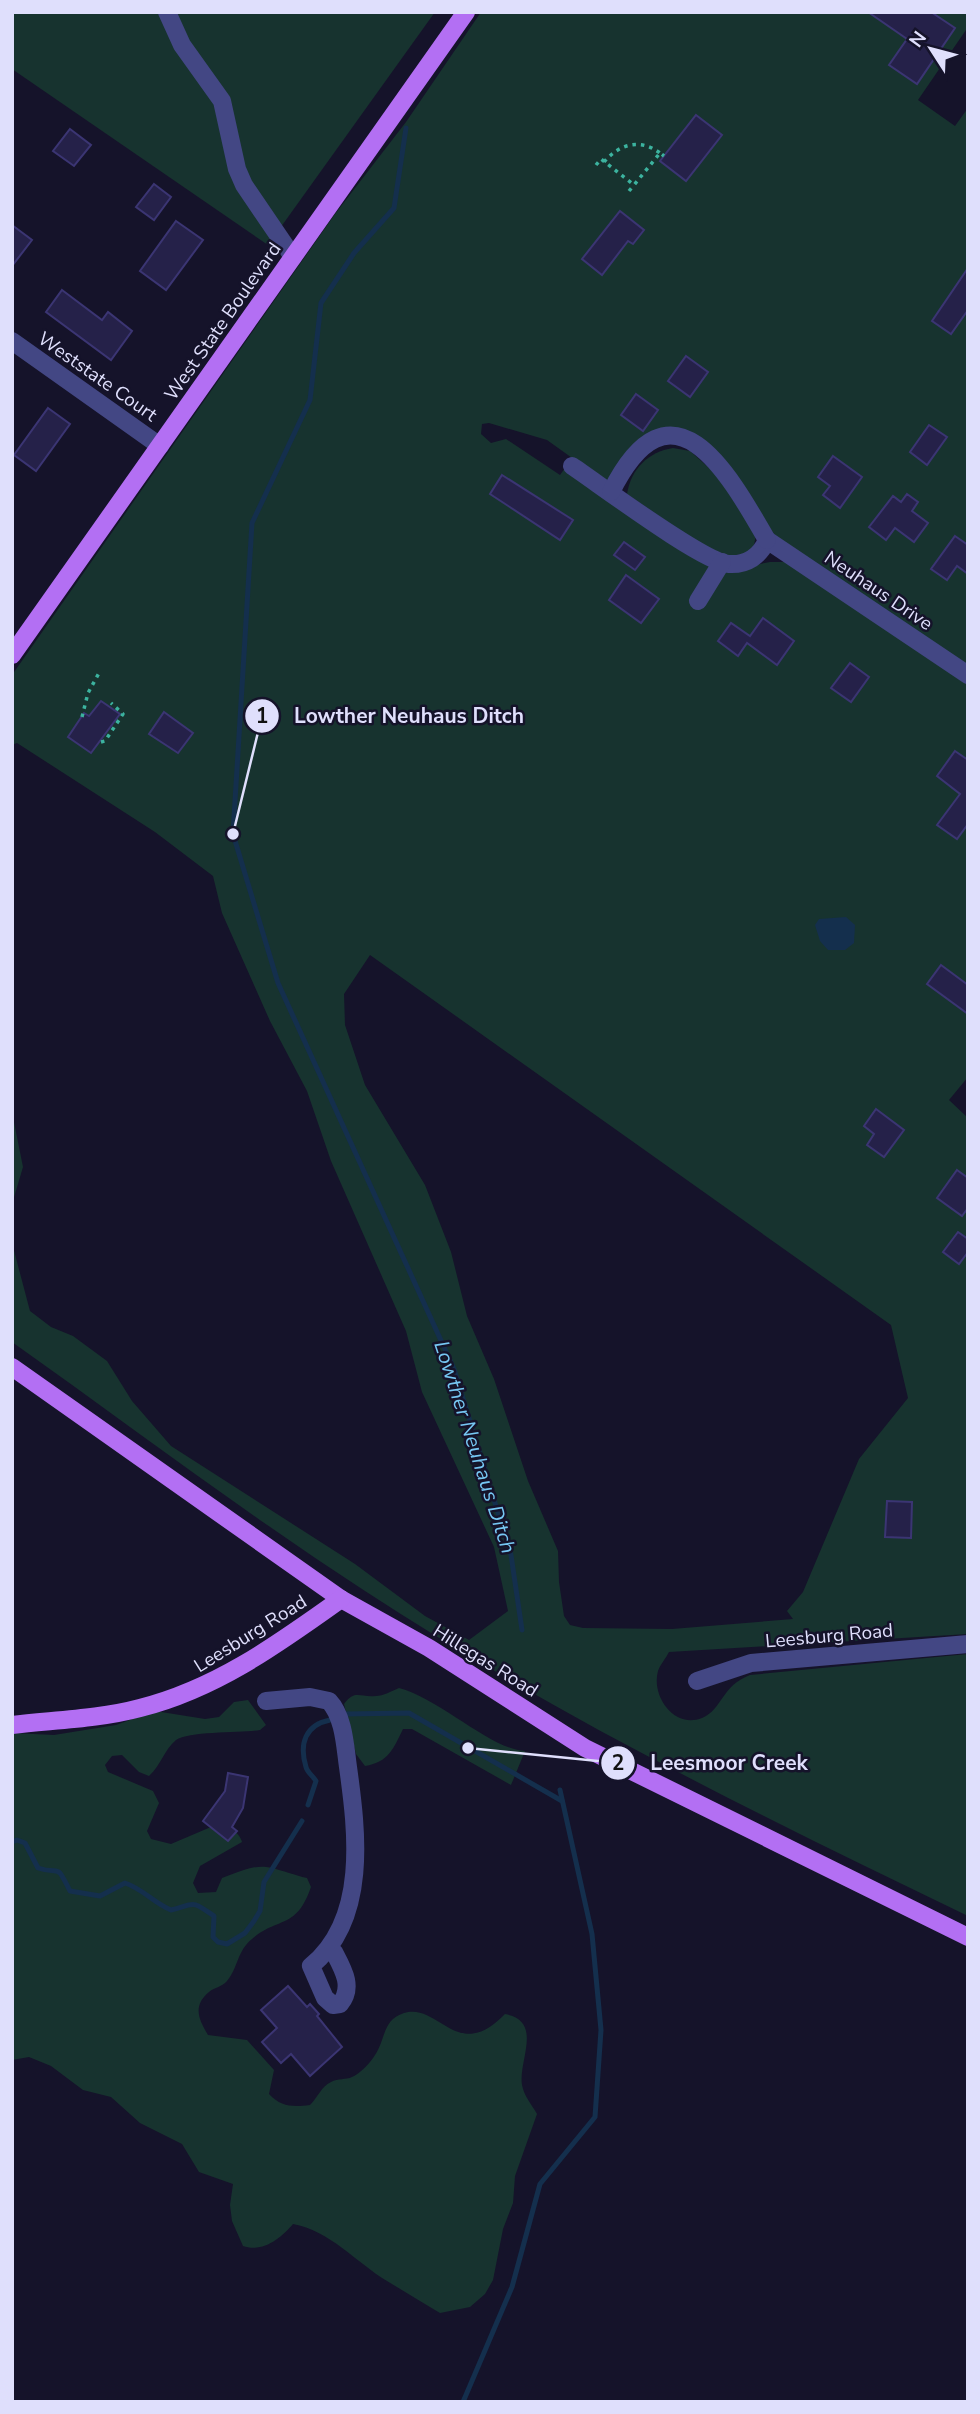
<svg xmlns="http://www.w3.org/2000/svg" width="980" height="2414" font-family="'Nunito Sans',sans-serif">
<rect width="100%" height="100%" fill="#15132a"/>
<g fill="#17332f" fill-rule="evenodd">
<polygon points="12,12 435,12 268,245 12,69"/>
<path d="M481,12H968V27L918,100L955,126L968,108V667L777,538L726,469L669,439L607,483L547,440L489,423L482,424L481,434L491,443L506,439L560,475L565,468L740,568L770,562H792L968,683V1077L949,1100L968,1118V1634L669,1652C666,1658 660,1665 658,1671C651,1696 674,1729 702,1718C723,1709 721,1686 750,1675L968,1654V1916C763,1817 556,1716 365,1591C245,1513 129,1425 12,1342V1243L30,1311L51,1327L73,1336L107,1361L132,1401L171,1446L355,1564L425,1616L469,1640L508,1611L494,1547L422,1392L406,1331L331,1161L307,1091L270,1021L222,913L213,876L155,832L17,743L12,745V675L335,214L406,122ZM370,955L891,1325L908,1398L859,1459L803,1592L787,1611L793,1619L672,1629L583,1628L570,1625L564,1616L559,1582L558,1551L528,1481L494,1379L467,1316L451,1252L425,1185L365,1085L345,1025L344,994Z"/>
<path d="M673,448L690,451L727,484L756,535L754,545L748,553L720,558L627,494C631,469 648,452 673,448Z"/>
<polygon points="12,1112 23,1167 12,1204"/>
<path d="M399,1688C440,1699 492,1750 525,1751L511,1785L412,1729H403C393,1749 389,1762 365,1766L356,1754L344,1704C355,1689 360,1698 376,1696C383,1696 392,1691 399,1688Z"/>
<path d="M248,1700L266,1725L260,1730C242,1733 189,1731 176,1740C164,1750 161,1765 149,1776L139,1772L122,1755L112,1756L105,1765L108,1772L153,1791L159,1803L147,1831L151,1839L171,1844L218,1824C228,1825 240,1833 242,1842L200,1866L193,1883L198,1893L216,1892L222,1878C269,1860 261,1866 307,1878L311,1887C296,1930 279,1916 252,1939C237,1951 238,1968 227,1981C222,1987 215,1987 209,1992C192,2006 199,2020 208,2035L247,2040L274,2070L269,2094C281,2107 293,2107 310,2105C318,2097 321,2087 331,2082C338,2078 346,2080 352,2077C360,2074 371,2062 375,2055C386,2039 382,2020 404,2013C439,2002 457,2064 505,2014C544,2021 518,2061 522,2085C524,2096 532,2105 537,2114L515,2176L513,2203L503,2229L493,2280L485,2294L470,2307L440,2313C422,2302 405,2292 387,2281C357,2263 329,2230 293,2224C281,2238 263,2253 243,2246L232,2221L230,2205L233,2184L199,2172L182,2144L140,2123L111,2097L83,2090L51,2066L29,2057L12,2060V1733L54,1735L116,1725L155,1711L205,1719L219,1717L234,1702Z"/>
</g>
<polygon fill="#142f4d" points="846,917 855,925 854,943 845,950 828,950 820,941 815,925 819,919"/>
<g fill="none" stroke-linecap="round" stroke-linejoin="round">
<g stroke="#142f4d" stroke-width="5">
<polyline points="406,128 394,208 354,253 321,303 310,400 252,523 233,834 278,983 454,1369 511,1555 522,1630"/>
<polyline points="346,1714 409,1713 562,1801"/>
<path d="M308,1805L316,1781C313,1776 307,1772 306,1767C299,1744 305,1725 330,1720"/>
<path d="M12,1842L17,1840L25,1843L38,1868C62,1876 55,1861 70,1891L100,1896L125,1883C143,1889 154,1903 171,1910C195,1904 190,1899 214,1916L213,1937L218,1942L227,1944L245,1933L254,1921L260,1911L264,1882L302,1821"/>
<polyline points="463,2402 512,2287 540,2184 595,2117 601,2030 592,1934 560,1790"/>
</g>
</g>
<g fill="#252149" stroke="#3b3573" stroke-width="2">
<polygon points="868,12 931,12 955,28 917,84 889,65 907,39"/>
<polygon points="696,115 722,135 686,181 660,161"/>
<polygon points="70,129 91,145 74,166 53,151"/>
<polygon points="154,184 171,197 154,220 136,207"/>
<polygon points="620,211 644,230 633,244 628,241 602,275 582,259"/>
<polygon points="176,221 203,240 166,290 140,271"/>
<polygon points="12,225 32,240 12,266"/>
<polygon points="968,268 968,310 951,334 932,321"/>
<polygon points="62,290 102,320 108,312 132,331 111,360 46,312"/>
<polygon points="686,356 708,372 690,397 668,381"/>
<polygon points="636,394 658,410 643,431 621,415"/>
<polygon points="48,408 70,424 36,471 14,455"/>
<polygon points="929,425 947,437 927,465 910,452"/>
<polygon points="833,456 862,477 840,508 823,495 830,486 818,477"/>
<polygon points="502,475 573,520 560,540 490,494"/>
<polygon points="907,494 918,502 912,511 928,523 914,542 895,528 886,540 869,527 893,496 901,502"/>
<polygon points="955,536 968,545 968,574 957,566 947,580 931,569"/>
<polygon points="624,542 645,557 635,570 614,555"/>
<polygon points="626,575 659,599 641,623 609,600"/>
<polygon points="763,618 794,641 777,665 747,643 738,656 718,641 731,623 750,636"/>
<polygon points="850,663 869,677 851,702 831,688"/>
<polygon points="101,701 120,714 91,753 68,737 84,713 89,716"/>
<polygon points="164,712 193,733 178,753 149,734"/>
<polygon points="955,751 968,760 968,824 957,839 937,825 960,794 937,776"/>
<polygon points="941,965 968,985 968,1014 927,984"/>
<polygon points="876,1109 904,1130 884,1157 867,1145 874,1134 864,1126"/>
<polygon points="957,1170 968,1178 968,1208 962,1216 937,1198"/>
<polygon points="958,1232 968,1239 968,1252 959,1264 943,1252"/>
<polygon points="887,1501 912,1502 911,1538 885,1537"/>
<polygon points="228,1773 248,1777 243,1808 232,1827 237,1831 228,1841 203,1821 225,1791"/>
<polygon points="288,1986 307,2007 310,2004 319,2014 317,2016 342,2047 310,2076 291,2054 281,2063 262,2042 277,2028 261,2010"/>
</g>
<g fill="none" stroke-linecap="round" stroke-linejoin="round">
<g stroke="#3cb39f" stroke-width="3.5" stroke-dasharray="3.5 5" stroke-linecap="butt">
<path d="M604,162C619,144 640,138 660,153"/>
<polyline points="596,165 601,159 634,185 660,153 664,156"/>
<polyline points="629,191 634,185"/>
<polyline points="82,717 88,693 99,673"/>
<polyline points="101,742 105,741 123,714 111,703"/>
</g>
<g stroke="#434784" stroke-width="18">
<polyline points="167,12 182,45 222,101 237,169 244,185 293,257"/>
<polyline points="12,341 160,446"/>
<path d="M572,466C599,484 704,563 729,564C747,565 760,556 767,540L968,675"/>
<path d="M611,492C671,372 727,470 767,540"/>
<polyline points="698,601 722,562"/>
<polyline points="697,1681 751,1663 968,1644"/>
<path d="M266,1701L310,1697L329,1701C344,1717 345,1746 348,1767C357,1832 368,1919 311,1966L325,1998L333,2005L340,2004C354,1987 343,1969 334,1952"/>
</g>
<g stroke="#b36ff3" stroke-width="18">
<polyline points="12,655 466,12"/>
<polyline points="12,1367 341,1599 429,1648 585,1748 968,1937"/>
<path d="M12,1725C54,1720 99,1719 140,1708C216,1689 278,1644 341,1599"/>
</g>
</g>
<g text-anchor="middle" stroke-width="5" stroke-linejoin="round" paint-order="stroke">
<g font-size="19" fill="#dfdffc" stroke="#15132a">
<text transform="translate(222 321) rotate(-55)" y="7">West State Boulevard</text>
<text transform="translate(98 376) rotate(35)" y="7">Weststate Court</text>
<text transform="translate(879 590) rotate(34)" y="7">Neuhaus Drive</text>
<text transform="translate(250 1633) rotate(-32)" y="7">Leesburg Road</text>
<text transform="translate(829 1635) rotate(-5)" y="7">Leesburg Road</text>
<text transform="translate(486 1660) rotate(32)" y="7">Hillegas Road</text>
</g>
<g font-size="21" font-style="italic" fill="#76c7f3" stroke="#15132a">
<text transform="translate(475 1447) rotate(72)" y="7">Lowther Neuhaus Ditch</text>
</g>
</g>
<path fill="none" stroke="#dfdffc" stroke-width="2.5" d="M233 834L262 716M468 1748L618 1763"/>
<g fill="#dfdffc" stroke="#15132a" stroke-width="2.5">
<circle cx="233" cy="834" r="7"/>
<circle cx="468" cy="1748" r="7"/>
<circle cx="262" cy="716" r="18"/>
<circle cx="618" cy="1763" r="18"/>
</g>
<g font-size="21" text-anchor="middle" font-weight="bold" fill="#111">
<text x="262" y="723">1</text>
<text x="618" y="1770">2</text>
</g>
<g font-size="21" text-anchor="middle" font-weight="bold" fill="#dfdffc" stroke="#15132a" stroke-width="5" stroke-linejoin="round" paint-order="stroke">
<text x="409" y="723">Lowther Neuhaus Ditch</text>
<text x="729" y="1770">Leesmoor Creek</text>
</g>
<rect width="980" height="2414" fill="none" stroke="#dfdffc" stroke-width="28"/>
<g transform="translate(931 49) rotate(306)" stroke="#15132a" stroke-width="5" paint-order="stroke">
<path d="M0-5L12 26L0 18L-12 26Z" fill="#dfdffc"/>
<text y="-10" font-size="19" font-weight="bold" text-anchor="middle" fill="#dfdffc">N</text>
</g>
</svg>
